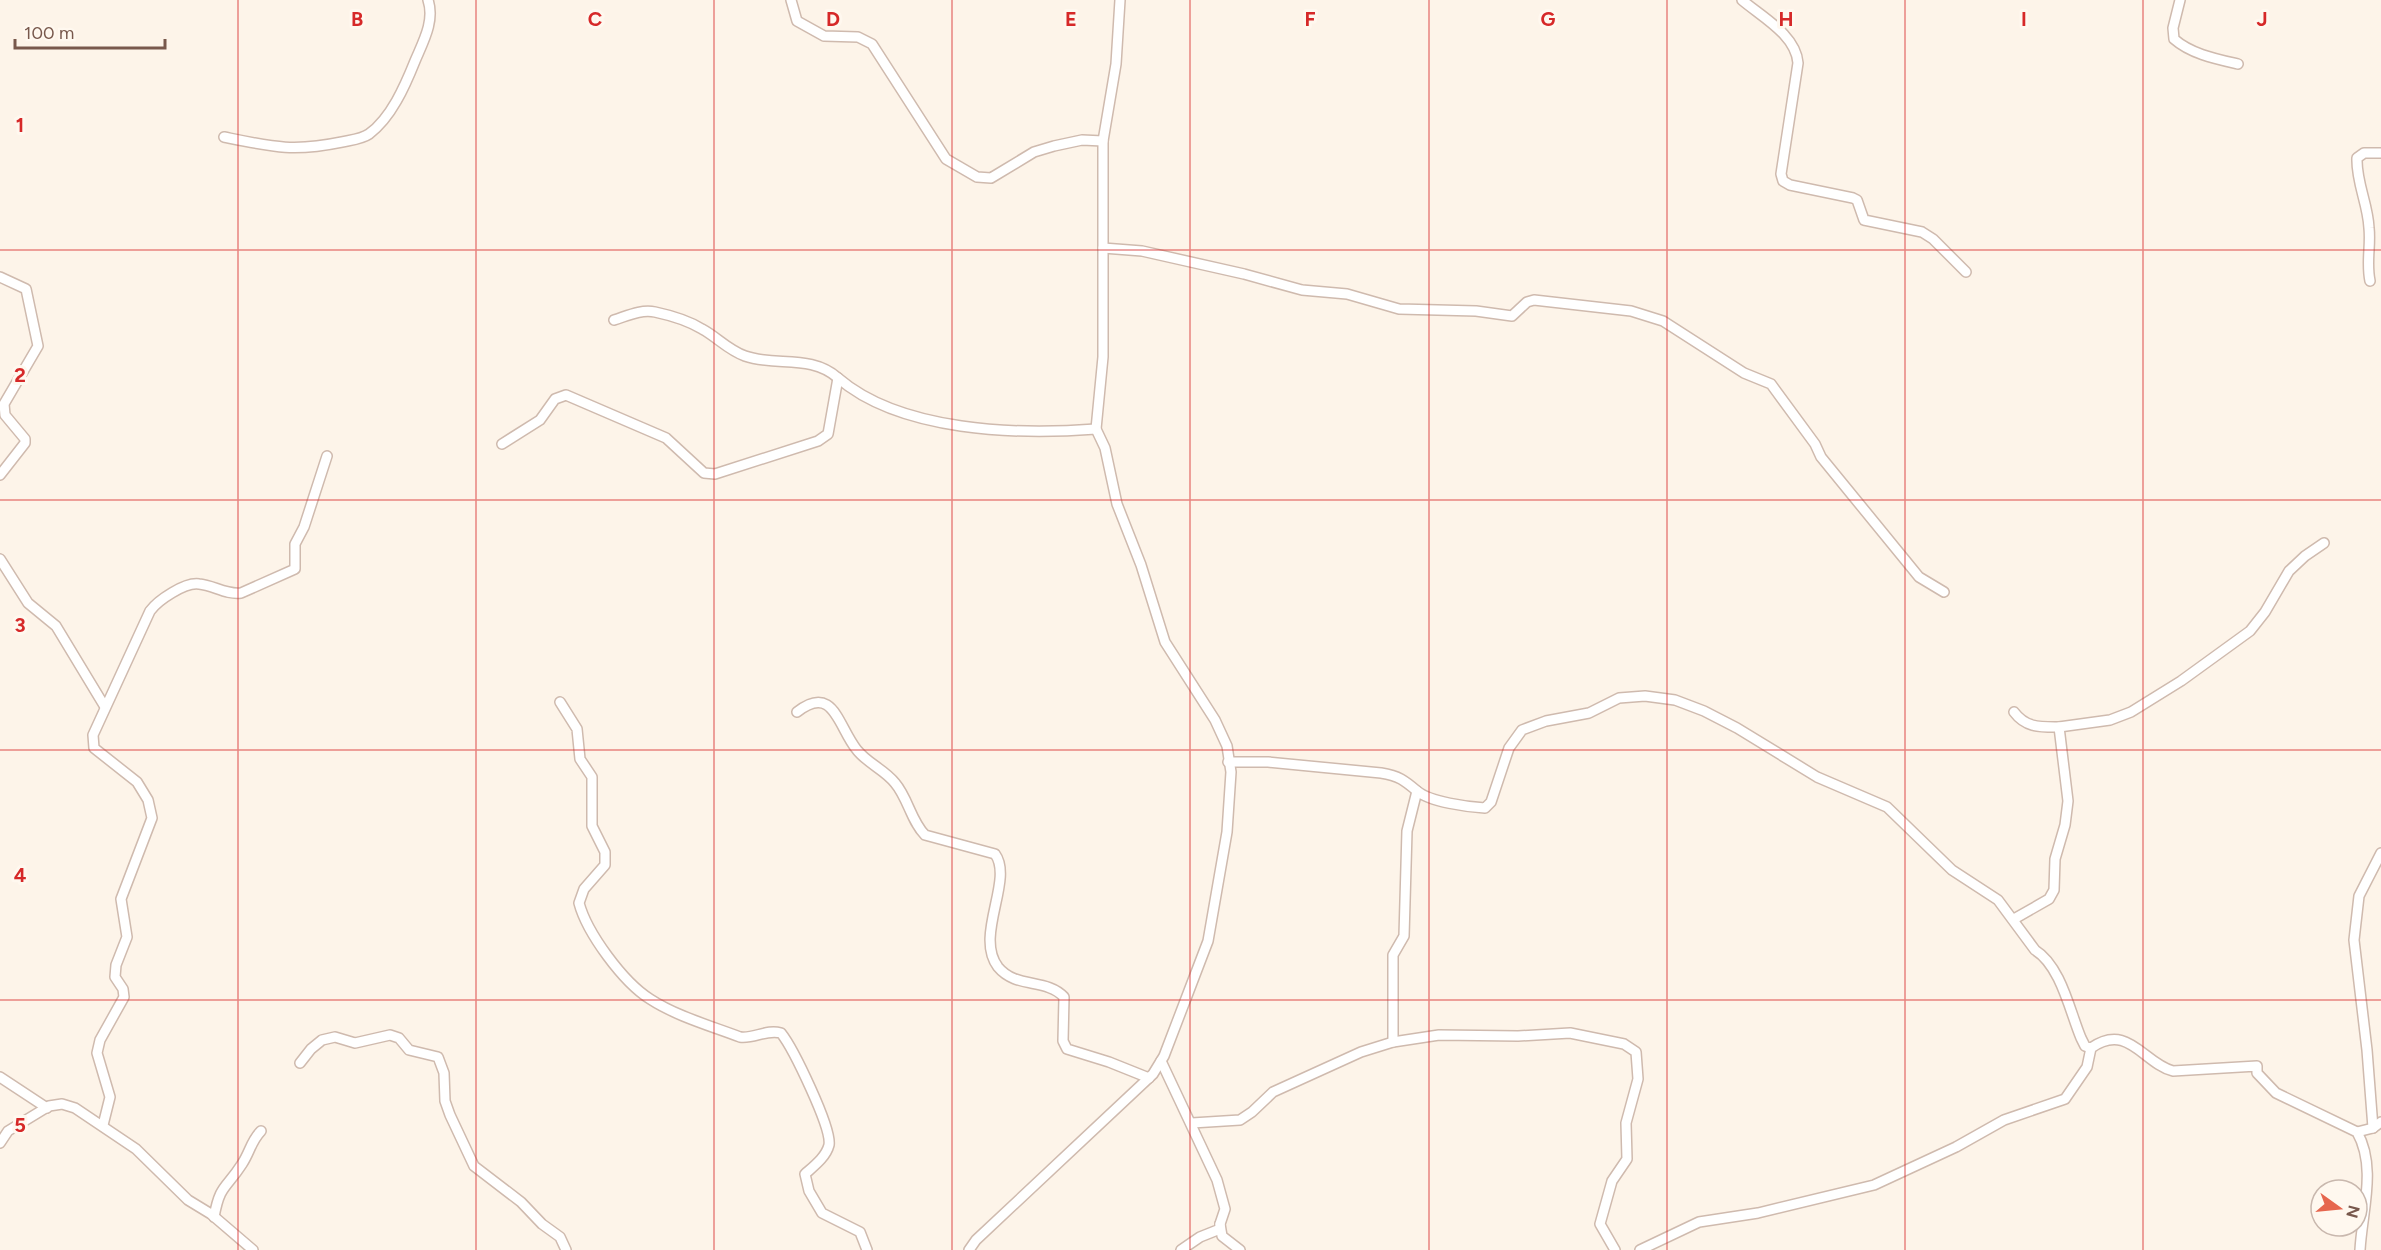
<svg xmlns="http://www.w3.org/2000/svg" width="2381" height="1250" font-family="Figtree,sans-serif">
<rect width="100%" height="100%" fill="#fdf4e9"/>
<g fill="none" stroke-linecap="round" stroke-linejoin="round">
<defs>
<g id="street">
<polyline points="791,0 797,21 824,36 858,37 872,44 946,159 977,177 991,178 1034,152 1054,146 1082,140 1103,141"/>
<path d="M1742,0C1762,17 1796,35 1798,63L1781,174L1783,181L1790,185L1853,198L1857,200L1864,220L1922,232L1933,239L1966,272"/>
<path d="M2180,0L2173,28L2174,39C2191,54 2216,59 2238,64"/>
<path d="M224,137C273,147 293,152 342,142C351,140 362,139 369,134C391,118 405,86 415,61C423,42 435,21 428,0"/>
<polyline points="1103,248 1142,251 1244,274 1302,290 1347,294 1399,309 1476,311 1512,316 1527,302 1534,300 1631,311 1663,321 1744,373 1771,384 1815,444 1821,457 1919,577 1944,592"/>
<polyline points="0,277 26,289 38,346 4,404 5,415 25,439 25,443 0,475"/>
<path d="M2370,281C2366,262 2371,246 2369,228C2368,204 2356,182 2357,158L2364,153H2381"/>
<path d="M614,320C627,316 641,309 655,312C669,315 689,321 702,329C717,337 728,350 745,356C776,367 811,354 838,378"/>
<path d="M502,444L540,420L555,399L566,395L666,438L704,473L715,474L818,441L828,434L838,378C901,432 1017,435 1096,429"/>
<polyline points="0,559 28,603 56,626 105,707"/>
<path d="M560,702L577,729L580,759L592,777V826L605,852V865L584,889L579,903C587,933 623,982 650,999C676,1016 711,1026 740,1037C754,1039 766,1029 781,1033C793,1048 832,1128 829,1145C826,1157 814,1166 805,1174L809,1191L822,1213L860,1232L867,1250"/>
<path d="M797,712C834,683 838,727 857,750C867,763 885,770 895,783C908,798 911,821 925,835L995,854C1014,880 974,936 998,967C1016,989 1046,978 1064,997L1063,1041L1067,1049L1109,1062L1149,1078"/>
<path d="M2014,712C2026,728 2040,727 2059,727"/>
<path d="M1228,762H1268L1381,773C1399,776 1404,780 1417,791C1430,802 1468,807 1485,808L1491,802L1509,748L1522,730L1546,721L1589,713L1619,698L1645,696L1675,700L1704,711L1737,728L1817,777L1887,807L1952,870L1998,900L2035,950C2061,966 2070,1012 2081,1038L2085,1046L2091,1048"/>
<polyline points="2014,919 2049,899 2054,890 2055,859 2065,825 2068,801 2059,727 2110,720 2131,712 2181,681 2250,631 2265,612 2289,571 2305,556 2324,543"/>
<polyline points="1393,1042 1393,955 1404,936 1407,831 1417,791"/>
<polyline points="1161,1061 1217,1180 1225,1209 1220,1224 1222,1236 1240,1250"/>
<polyline points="300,1063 311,1049 322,1040 335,1037 355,1043 390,1035 399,1038 409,1050 438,1057 444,1073 445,1101 450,1115 474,1166 521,1202 542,1224 560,1237 566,1250"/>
<polyline points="0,1077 47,1108"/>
<polyline points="1192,1123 1240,1120 1252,1112 1273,1092 1361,1052 1393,1042 1439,1035 1518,1036 1570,1033 1624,1044 1636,1052 1638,1079 1626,1123 1627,1159 1612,1181 1600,1224 1615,1250"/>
<path d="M103,1125L110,1097L97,1053L100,1040L124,997L123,989L115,977L116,965L127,937L121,899L152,818L148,800L137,782L94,748L93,735L150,611C158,600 185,582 199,584C213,585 226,595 241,593L295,569V544L304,527L327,456"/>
<polyline points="2373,1128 2367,1050 2354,940 2359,896 2381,853"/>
<polyline points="2357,1132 2373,1128 2381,1122"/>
<polyline points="0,1143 8,1131 49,1106 62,1104 75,1108 136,1149 188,1200 211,1214 253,1250"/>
<path d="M214,1217C220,1184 226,1189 242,1164C250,1152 251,1141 261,1131"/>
<polyline points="969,1250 976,1240 1153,1074 1164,1056 1208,941 1227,832 1231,772 1227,746 1215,720 1165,642 1141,565 1117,504 1105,448 1096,429 1103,357 1103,141 1116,64 1120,0"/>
<polyline points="1181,1250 1200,1237 1220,1229 1220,1224"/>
<path d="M1640,1250L1699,1222L1758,1213L1874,1185L1956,1147L2004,1120L2065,1099L2087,1067L2091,1048C2128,1022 2143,1063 2173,1071L2257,1066V1073L2276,1093L2357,1132C2377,1167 2362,1212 2360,1250"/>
</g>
</defs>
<use href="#street" stroke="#cfbaae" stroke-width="12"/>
<use href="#street" stroke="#fff" stroke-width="9"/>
</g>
<path fill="none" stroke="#d62828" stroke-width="1.5" stroke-opacity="0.55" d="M238,0V1250M476,0V1250M714,0V1250M952,0V1250M1190,0V1250M1429,0V1250M1667,0V1250M1905,0V1250M2143,0V1250M0,250H2381M0,500H2381M0,750H2381M0,1000H2381"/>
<g font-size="20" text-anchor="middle" font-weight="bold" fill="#d62828" stroke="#fff8ef" stroke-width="6" stroke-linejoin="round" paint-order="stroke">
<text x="357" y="26">B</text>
<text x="595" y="26">C</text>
<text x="833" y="26">D</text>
<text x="1071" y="26">E</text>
<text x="1310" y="26">F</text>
<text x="1548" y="26">G</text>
<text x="1786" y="26">H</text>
<text x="2024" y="26">I</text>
<text x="2262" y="26">J</text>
<text x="20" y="132">1</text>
<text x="20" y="382">2</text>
<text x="20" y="632">3</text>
<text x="20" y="882">4</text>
<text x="20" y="1132">5</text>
</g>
<g transform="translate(2339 1208) rotate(105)"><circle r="28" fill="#fff8ef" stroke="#c9b8ae" stroke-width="1.5"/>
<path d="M0-4.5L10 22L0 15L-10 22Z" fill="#e6664e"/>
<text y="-9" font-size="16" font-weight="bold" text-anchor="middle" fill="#78584c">N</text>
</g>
<path d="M15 39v9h150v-9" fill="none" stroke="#78584c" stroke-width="3"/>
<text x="24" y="39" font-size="18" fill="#78584c" stroke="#fff8ef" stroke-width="4.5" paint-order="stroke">100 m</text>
</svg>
